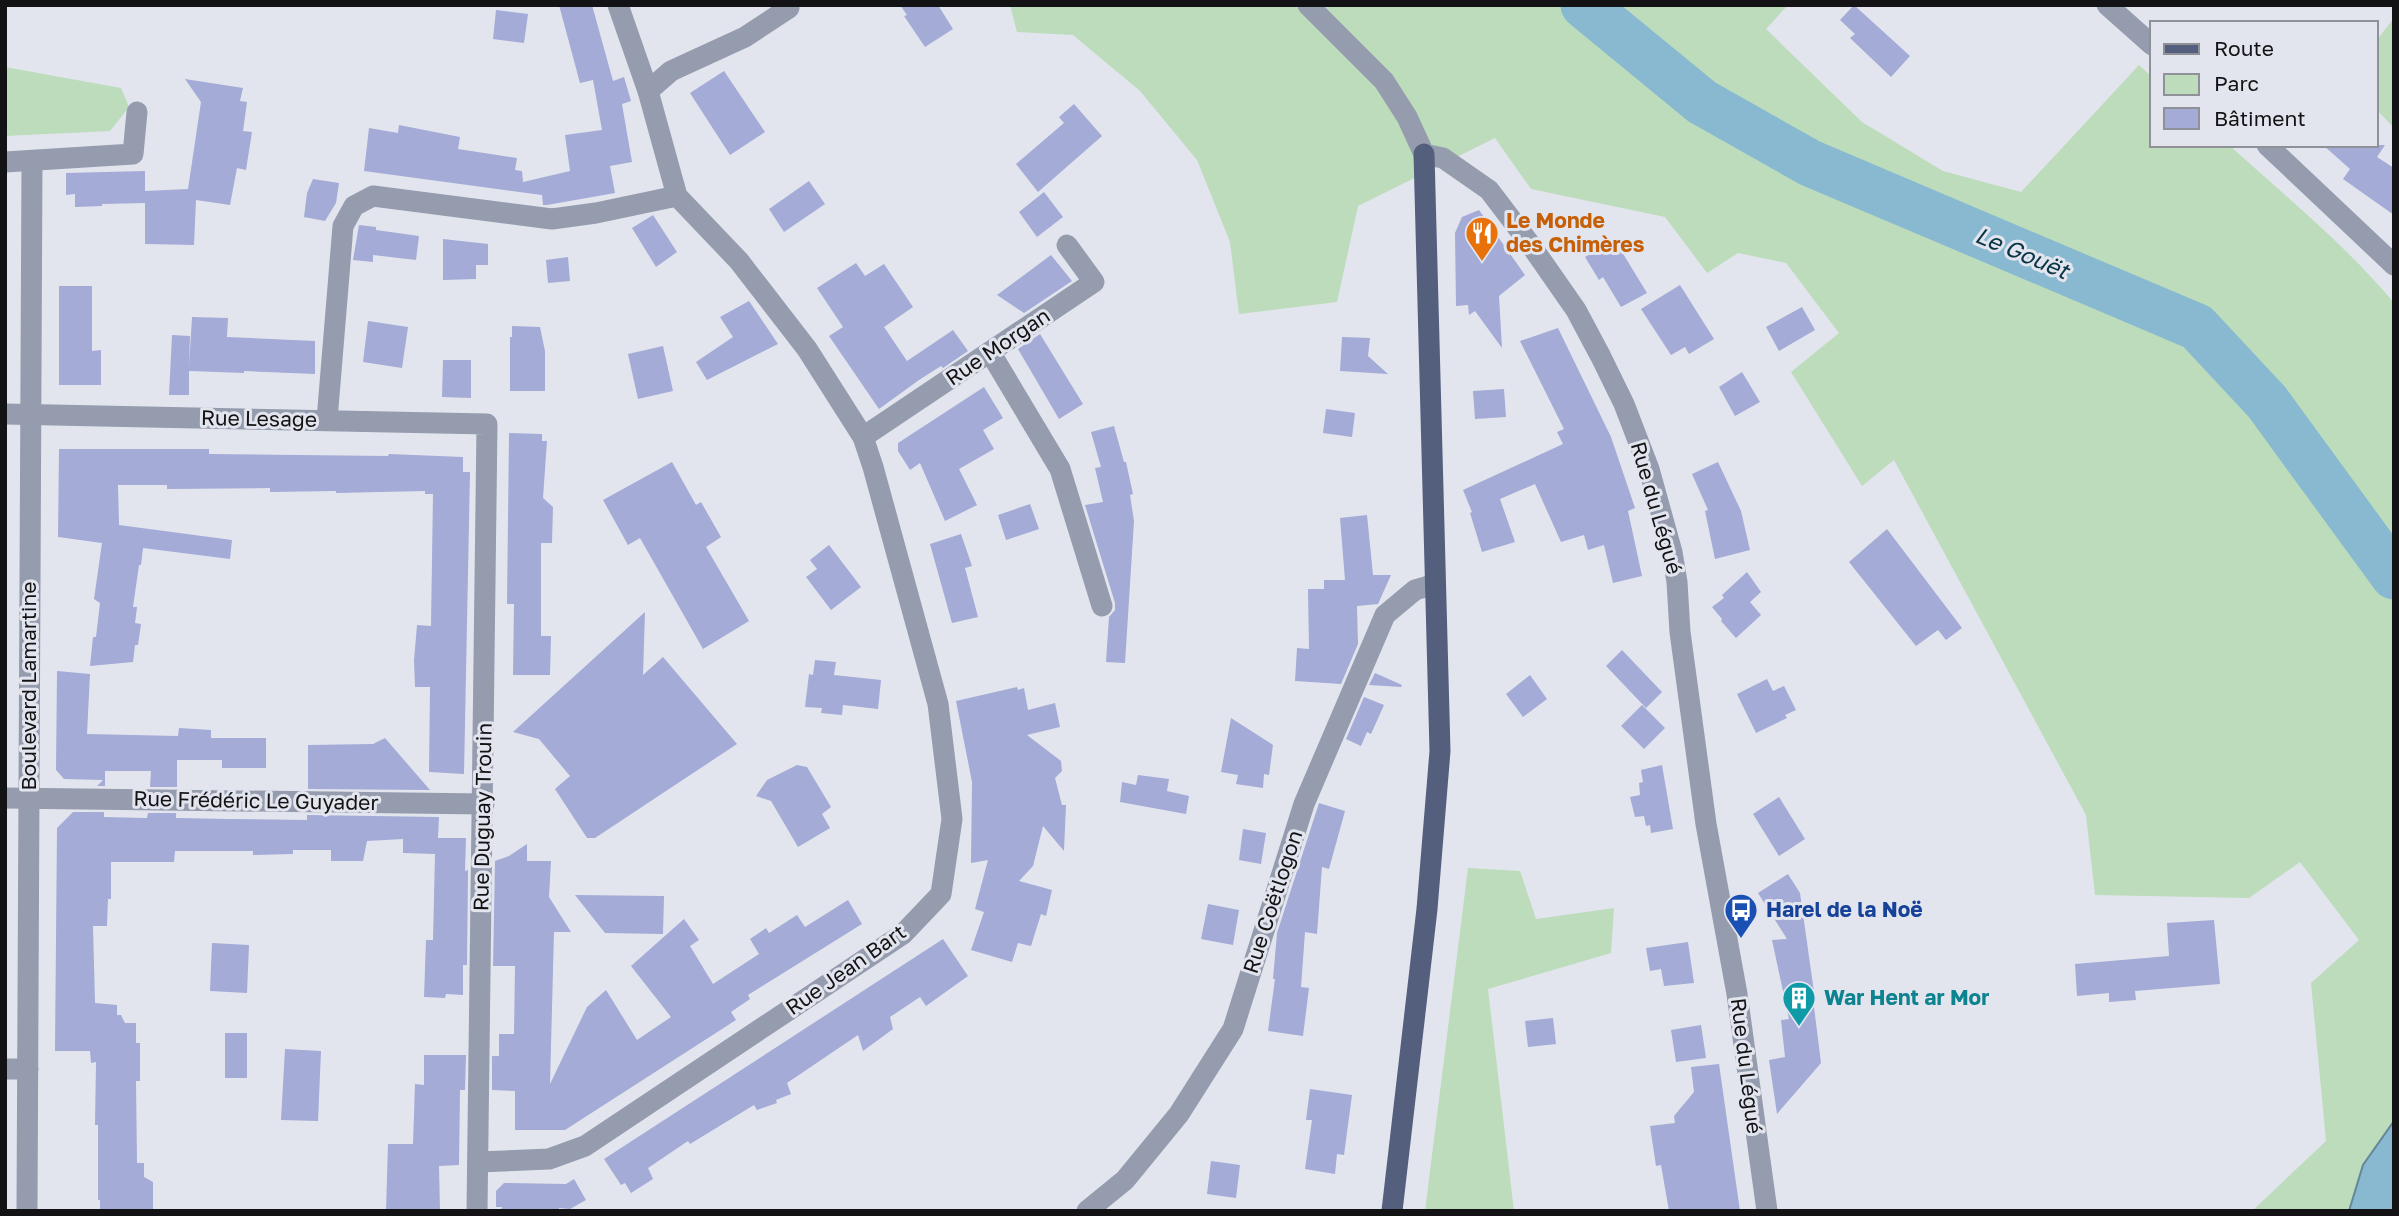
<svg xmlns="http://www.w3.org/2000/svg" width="2399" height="1216" font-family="'Golos Text',sans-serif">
<rect width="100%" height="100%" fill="#e3e5ee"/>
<g fill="#bcdcbb">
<path d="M1010,5H1788L1766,29L1862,122L1943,171L2021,192L2139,65L2152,77V145H2229C2285,196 2345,244 2394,303V1121L2363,1165L2349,1211H2252L2326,1141L2311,983L2359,940L2300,862L2249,898L2095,895L2086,815L1894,460L1862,486L1791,372L1839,333L1786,263L1738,253L1707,273L1665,217L1531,189L1495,138L1358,206L1337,302L1239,314L1230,242L1197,160L1140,91L1073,35L1017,32Z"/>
<polygon points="2394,18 2394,128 2376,109 2376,41"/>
<polygon points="5,67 121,88 129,107 110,131 5,136"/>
<polygon points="1468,868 1520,871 1536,919 1614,908 1611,953 1488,989 1514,1211 1425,1211"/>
</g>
<polygon fill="#88b9d1" stroke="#658799" stroke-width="2" points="2394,1121 2394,1211 2349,1211 2363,1165"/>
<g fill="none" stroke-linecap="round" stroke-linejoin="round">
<polyline stroke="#88b9d1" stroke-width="47" points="1584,5 1702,102 1810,163 2197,327 2267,402 2394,576"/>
</g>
<g fill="#a3abd6">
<polygon points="559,5 592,5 613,81 624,77 631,101 622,104 632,162 610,166 615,193 547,205 543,205 542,195 364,171 369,128 398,133 399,125 460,137 458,149 517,158 515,170 522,171 523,182 570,171 565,135 602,130 593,80 580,83"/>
<polygon points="900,5 938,5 953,29 925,47 904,16 907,15"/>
<polygon points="1854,5 1910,56 1891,77 1850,38 1855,34 1840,20"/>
<polygon points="496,10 528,14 524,43 493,39"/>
<polygon points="724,71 765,132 730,155 690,93"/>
<polygon points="185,79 243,88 240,101 247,102 243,131 252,132 246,170 237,168 230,205 196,200 194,245 145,244 145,191 188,189 201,102"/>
<polygon points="1074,104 1102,136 1038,192 1016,164 1064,123 1059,117"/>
<polygon points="2323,145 2385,145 2377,157 2394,168 2394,215 2343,179 2350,169"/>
<polygon points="145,171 145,203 102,204 102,206 75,207 75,194 66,195 66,173"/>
<polygon points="313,179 339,183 336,203 325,221 304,217 307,193"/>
<polygon points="809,181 825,204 784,232 769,209"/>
<polygon points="1044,192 1063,217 1037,237 1019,212"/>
<polygon points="1479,210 1525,275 1499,296 1502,348 1475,311 1469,315 1468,305 1456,306 1455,233 1462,217"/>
<polygon points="653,215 677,252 656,267 632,228"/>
<polygon points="359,225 376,227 376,230 419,236 416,260 373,255 373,262 353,260"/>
<polygon points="443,239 488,244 488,265 476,265 476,279 443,280"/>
<polygon points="1614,239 1647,293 1621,307 1603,277 1599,280 1585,257"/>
<polygon points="1051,255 1072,281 1024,313 997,295"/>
<polygon points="568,257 570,281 548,283 546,260"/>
<polygon points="856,263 865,276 884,264 913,307 884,327 907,361 953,330 968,351 943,368 941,366 919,380 879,409 829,336 843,327 817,288"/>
<polygon points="1680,285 1714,339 1689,354 1685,347 1671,355 1641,309"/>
<polygon points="59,286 92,286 92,351 101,350 101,385 59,385"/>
<polygon points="749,301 778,344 707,380 696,362 733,337 720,317"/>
<polygon points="1802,307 1815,330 1779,351 1766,327"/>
<polygon points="192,317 228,318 227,337 315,341 315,374 244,371 244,373 189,371 189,395 169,395 172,335 190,336 189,368"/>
<polygon points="368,321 408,327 402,368 363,362"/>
<polygon points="512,326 540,327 545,351 545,391 510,391 510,337 512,337"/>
<polygon points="1558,328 1611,437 1635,508 1628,511 1642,576 1613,583 1604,545 1588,550 1584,535 1561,542 1535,484 1500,499 1515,542 1482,552 1470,513 1472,512 1463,490 1563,444 1557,432 1564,429 1520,341"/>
<polygon points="1040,334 1083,404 1059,419 1018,349"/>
<polygon points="1342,337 1370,338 1368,356 1388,374 1340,371"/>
<polygon points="663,346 673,391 638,399 628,354"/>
<polygon points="443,360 471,360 471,398 442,397"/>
<polygon points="1742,372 1760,402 1735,416 1719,387"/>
<polygon points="984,387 1003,418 983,430 994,449 959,469 977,505 945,521 920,463 910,470 898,451 898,443"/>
<polygon points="1504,389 1506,417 1475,419 1473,391"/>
<polygon points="1326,409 1355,413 1352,437 1323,433"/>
<polygon points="1114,426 1124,462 1126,462 1133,494 1130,495 1134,521 1125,663 1106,662 1109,617 1115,610 1115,603 1085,505 1103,502 1095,468 1101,467 1091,432"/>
<polygon points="509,433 542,434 542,441 547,441 543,498 553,507 552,543 541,543 541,636 551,636 550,675 513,675 514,604 507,604"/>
<polygon points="59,449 209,449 209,454 388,456 389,454 463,457 463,472 470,472 464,774 429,772 430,687 415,687 414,660 417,625 431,626 433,494 425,494 425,491 336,493 336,491 270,492 270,488 167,489 167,485 118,485 119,525 232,540 230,559 143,548 141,565 139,565 133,607 137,607 135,623 141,624 138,645 135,645 133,662 90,666 93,637 96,637 100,603 94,599 102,543 58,537"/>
<polygon points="672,462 696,505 701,502 721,537 706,547 749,621 703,649 640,538 628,545 603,500"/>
<polygon points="1718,462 1741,511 1750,550 1715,559 1705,511 1708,510 1692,474"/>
<polygon points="1030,504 1039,529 1006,540 998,515"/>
<polygon points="1367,515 1373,575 1391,575 1378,604 1357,606 1358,644 1341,684 1295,681 1297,648 1309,649 1308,589 1324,589 1324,580 1345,580 1340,518"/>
<polygon points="1887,529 1962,628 1946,640 1938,630 1916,646 1849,562"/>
<polygon points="961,534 972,566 965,568 978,617 952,623 930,544"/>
<polygon points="829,545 861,587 831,610 806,577 817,569 810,560"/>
<polygon points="1747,572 1761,592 1750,602 1761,615 1736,638 1721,621 1722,619 1712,607 1724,598 1722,595"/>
<polygon points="645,612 643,675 663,657 737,744 595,838 587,838 555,789 570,776 539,739 513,732"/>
<polygon points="1622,650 1662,692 1646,708 1606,666"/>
<polygon points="815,660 836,662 834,675 881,680 878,709 843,705 842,715 821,713 822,708 805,707 809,674 813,675"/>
<polygon points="57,671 90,674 87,734 178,736 179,728 211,730 211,738 266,738 266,768 222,768 222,760 177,760 177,787 150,787 151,771 105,771 105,786 97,786 103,780 64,779 56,770"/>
<polygon points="1375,673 1402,685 1401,687 1369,685"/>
<polygon points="1530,675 1547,699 1523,717 1506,694"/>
<polygon points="1767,679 1773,691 1784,686 1796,710 1785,715 1787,718 1756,733 1737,694"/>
<polygon points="1017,687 1018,690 1024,688 1028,710 1055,703 1060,727 1027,735 1061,761 1062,771 1055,778 1062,805 1066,805 1064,851 1043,826 1033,866 1019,881 1052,890 1046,916 1041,914 1031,946 1018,943 1012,962 971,950 984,912 975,909 988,860 971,863 972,782 956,701"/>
<polygon points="1364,697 1384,705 1371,734 1367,732 1361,746 1346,739"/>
<polygon points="1642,705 1665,728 1644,749 1621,726"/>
<polygon points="1231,718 1273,745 1269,775 1264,774 1263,788 1236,784 1238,775 1221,772"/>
<polygon points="385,738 430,790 308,789 308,745 373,744"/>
<polygon points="797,765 807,767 831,807 822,814 830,828 798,847 771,801 756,796 767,780"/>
<polygon points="1662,765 1673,829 1651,833 1650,825 1646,826 1644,816 1635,817 1630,797 1640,795 1639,783 1643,782 1641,770"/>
<polygon points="1138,775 1169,779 1167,791 1189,796 1186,814 1120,802 1122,782 1136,785"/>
<polygon points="1779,797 1805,839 1779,856 1753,814"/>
<polygon points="1319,803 1345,811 1329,869 1322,867 1317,934 1305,932 1301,987 1309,988 1303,1036 1268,1031 1275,979 1273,979 1277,933"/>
<polygon points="73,812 104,812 104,817 147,818 148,813 176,813 176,818 228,819 307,820 307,815 439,817 438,838 466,838 465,871 468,870 467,965 463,965 463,995 446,994 445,998 424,997 426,940 433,940 435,854 403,853 403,839 367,841 363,861 331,861 331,850 293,850 293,854 253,855 253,851 175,851 174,862 111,862 111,899 108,899 107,926 93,926 95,1003 117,1005 117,1015 121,1015 125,1023 136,1023 136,1043 140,1043 140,1081 136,1081 137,1163 144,1163 144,1177 153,1182 153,1211 100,1211 100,1200 98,1200 98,1125 95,1125 96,1062 91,1063 90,1051 55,1051 57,828"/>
<polygon points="1243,829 1266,833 1261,864 1239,860"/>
<polygon points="527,844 527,861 551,861 549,897 571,932 554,932 550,1084 587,1007 606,990 637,1040 671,1017 631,966 684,919 699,940 690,946 713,984 759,954 750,939 766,928 769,933 797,915 805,927 848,900 862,924 748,995 750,999 731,1012 736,1020 565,1130 515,1130 515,1091 492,1090 492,1056 499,1056 499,1034 514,1034 515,966 493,966 495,861 509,856"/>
<polygon points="1788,874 1800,893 1815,999 1813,999 1821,1063 1777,1114 1769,1060 1785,1057 1781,1020 1789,1019 1772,940 1787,939 1758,893"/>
<polygon points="575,895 664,896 663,934 605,933"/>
<polygon points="1208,904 1239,910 1233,945 1201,939"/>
<polygon points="2214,920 2220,984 2135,991 2136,1000 2109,1002 2109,993 2077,996 2075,964 2169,956 2167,923"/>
<polygon points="943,939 968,976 926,1006 920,997 890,1017 893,1029 863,1051 858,1035 787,1083 791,1094 776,1100 777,1103 757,1110 754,1105 690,1144 688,1141 648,1168 653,1179 631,1193 625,1183 621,1185 604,1159"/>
<polygon points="1688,942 1694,983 1664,986 1661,969 1650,971 1646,948"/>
<polygon points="212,943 249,945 247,993 210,991"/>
<polygon points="1553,1018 1556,1044 1528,1047 1525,1021"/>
<polygon points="1701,1025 1706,1058 1676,1062 1671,1030"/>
<rect x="225" y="1033" width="22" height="45"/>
<polygon points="285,1049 321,1051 318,1121 281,1120"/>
<polygon points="424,1055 466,1055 465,1090 460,1090 459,1165 439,1166 440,1211 386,1211 388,1144 413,1144 415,1084 424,1085"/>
<polygon points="1719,1064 1740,1211 1669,1211 1661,1165 1656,1166 1650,1126 1675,1123 1674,1116 1694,1092 1691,1067"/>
<polygon points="1310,1089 1352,1095 1344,1155 1337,1154 1335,1174 1305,1169 1312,1120 1306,1120"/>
<polygon points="1211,1161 1240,1165 1236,1198 1207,1194"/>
<polygon points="574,1179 586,1200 570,1209 559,1208 559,1211 501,1211 502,1207 496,1207 496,1191 504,1183 566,1184"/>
</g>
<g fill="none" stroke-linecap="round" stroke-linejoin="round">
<g stroke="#959cae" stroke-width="21">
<polyline points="1308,5 1384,81 1407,117 1424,154 1443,158 1489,190 1530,244 1576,310 1601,357 1624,404 1649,469 1672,552 1677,582 1680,632 1706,824 1737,994 1767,1211"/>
<polyline points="2107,5 2152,45"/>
<polyline points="648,91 671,71 745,37 789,8"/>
<polyline points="2267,145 2394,265"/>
<polyline points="5,162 133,154 137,112"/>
<polyline points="990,352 1060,469 1102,606"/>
<polyline points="5,414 487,424 477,1211"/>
<polyline points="327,420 343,226 354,206 373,196 552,219 596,213 677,196"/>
<polyline points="863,437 1094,282 1067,245"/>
<polyline points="5,798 484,804"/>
<polyline points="5,1069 28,1069"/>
<polyline points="478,1162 549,1159 585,1146 903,934 941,894 952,819 938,704 873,467 863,437 807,349 739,261 677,196 648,91 618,5"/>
<polyline points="27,1211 32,161"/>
<polyline points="1087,1211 1125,1180 1179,1114 1233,1029 1304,804 1385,615 1415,590 1435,584"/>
</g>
<polyline stroke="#545f7e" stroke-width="21" points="1392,1211 1427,909 1440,751 1424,154"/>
</g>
<defs>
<symbol id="restaurant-pin" viewBox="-11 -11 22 30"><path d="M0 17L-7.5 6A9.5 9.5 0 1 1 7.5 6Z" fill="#e8710a" stroke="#e3e5ee"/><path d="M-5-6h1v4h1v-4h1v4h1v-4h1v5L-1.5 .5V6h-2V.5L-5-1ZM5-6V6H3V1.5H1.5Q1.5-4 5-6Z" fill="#fff"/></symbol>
<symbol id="bus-pin" viewBox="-11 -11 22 30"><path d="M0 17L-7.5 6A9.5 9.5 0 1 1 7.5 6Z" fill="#1a4fb4" stroke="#e3e5ee"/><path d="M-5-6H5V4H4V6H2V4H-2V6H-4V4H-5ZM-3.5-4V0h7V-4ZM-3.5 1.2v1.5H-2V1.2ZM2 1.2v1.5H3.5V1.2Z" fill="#fff"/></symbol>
<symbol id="building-pin" viewBox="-11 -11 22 30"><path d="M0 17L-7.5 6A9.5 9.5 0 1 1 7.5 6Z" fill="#0f9aa8" stroke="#e3e5ee"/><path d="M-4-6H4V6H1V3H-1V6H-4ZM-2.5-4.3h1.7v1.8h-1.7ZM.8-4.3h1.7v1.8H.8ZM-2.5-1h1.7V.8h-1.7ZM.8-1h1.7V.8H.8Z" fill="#fff"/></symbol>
</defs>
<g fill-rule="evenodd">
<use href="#restaurant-pin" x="1463" y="214" width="38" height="52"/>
<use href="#bus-pin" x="1722" y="891" width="38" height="52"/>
<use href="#building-pin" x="1780" y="979" width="38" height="52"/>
</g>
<g text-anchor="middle" stroke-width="6" stroke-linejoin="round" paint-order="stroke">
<g font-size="21" font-weight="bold" fill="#c56008" stroke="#e3e5ee" text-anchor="start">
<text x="1506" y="228">Le Monde<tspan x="1506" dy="24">des Chimères</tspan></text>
</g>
<g font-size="21" fill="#131316" stroke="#e3e5ee">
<text transform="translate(998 347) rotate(-34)" y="7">Rue Morgan</text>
<text transform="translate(259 419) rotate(1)" y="7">Rue Lesage</text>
<text transform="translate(1656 508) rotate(74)" y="7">Rue du Légué</text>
<text transform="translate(29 686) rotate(-90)" y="7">Boulevard Lamartine</text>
<text transform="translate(256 801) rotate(1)" y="7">Rue Frédéric Le Guyader</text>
<text transform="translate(483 817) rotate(-89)" y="7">Rue Duguay Trouin</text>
<text transform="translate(1273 902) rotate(-72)" y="7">Rue Coëtlogon</text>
<text transform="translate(846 970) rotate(-35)" y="7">Rue Jean Bart</text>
<text transform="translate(1746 1066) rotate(83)" y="7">Rue du Légué</text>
</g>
<g font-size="21" font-weight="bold" fill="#164399" stroke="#e3e5ee" text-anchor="start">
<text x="1766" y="917">Harel de la Noë</text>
</g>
<g font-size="21" font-weight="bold" fill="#0d838f" stroke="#e3e5ee" text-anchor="start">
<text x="1824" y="1005">War Hent ar Mor</text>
</g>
<g font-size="23" font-style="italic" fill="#093547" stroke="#e3e5ee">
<text transform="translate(2022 253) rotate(23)" y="8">Le Gouët</text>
</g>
</g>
<rect width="2399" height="1216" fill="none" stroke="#131316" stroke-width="14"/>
<rect x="2150" y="21" width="228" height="126" fill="#e3e5ee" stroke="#909198" stroke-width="2"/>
<rect x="2164" y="44" width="35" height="10" fill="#545f7e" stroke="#909198" stroke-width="2"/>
<text x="2214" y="56" font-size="21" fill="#131316">Route</text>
<rect x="2164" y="74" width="35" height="21" fill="#bcdcbb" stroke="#909198" stroke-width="2"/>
<text x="2214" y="91" font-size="21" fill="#131316">Parc</text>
<rect x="2164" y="108" width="35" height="21" fill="#a3abd6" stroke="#909198" stroke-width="2"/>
<text x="2214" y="126" font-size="21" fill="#131316">Bâtiment</text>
</svg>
